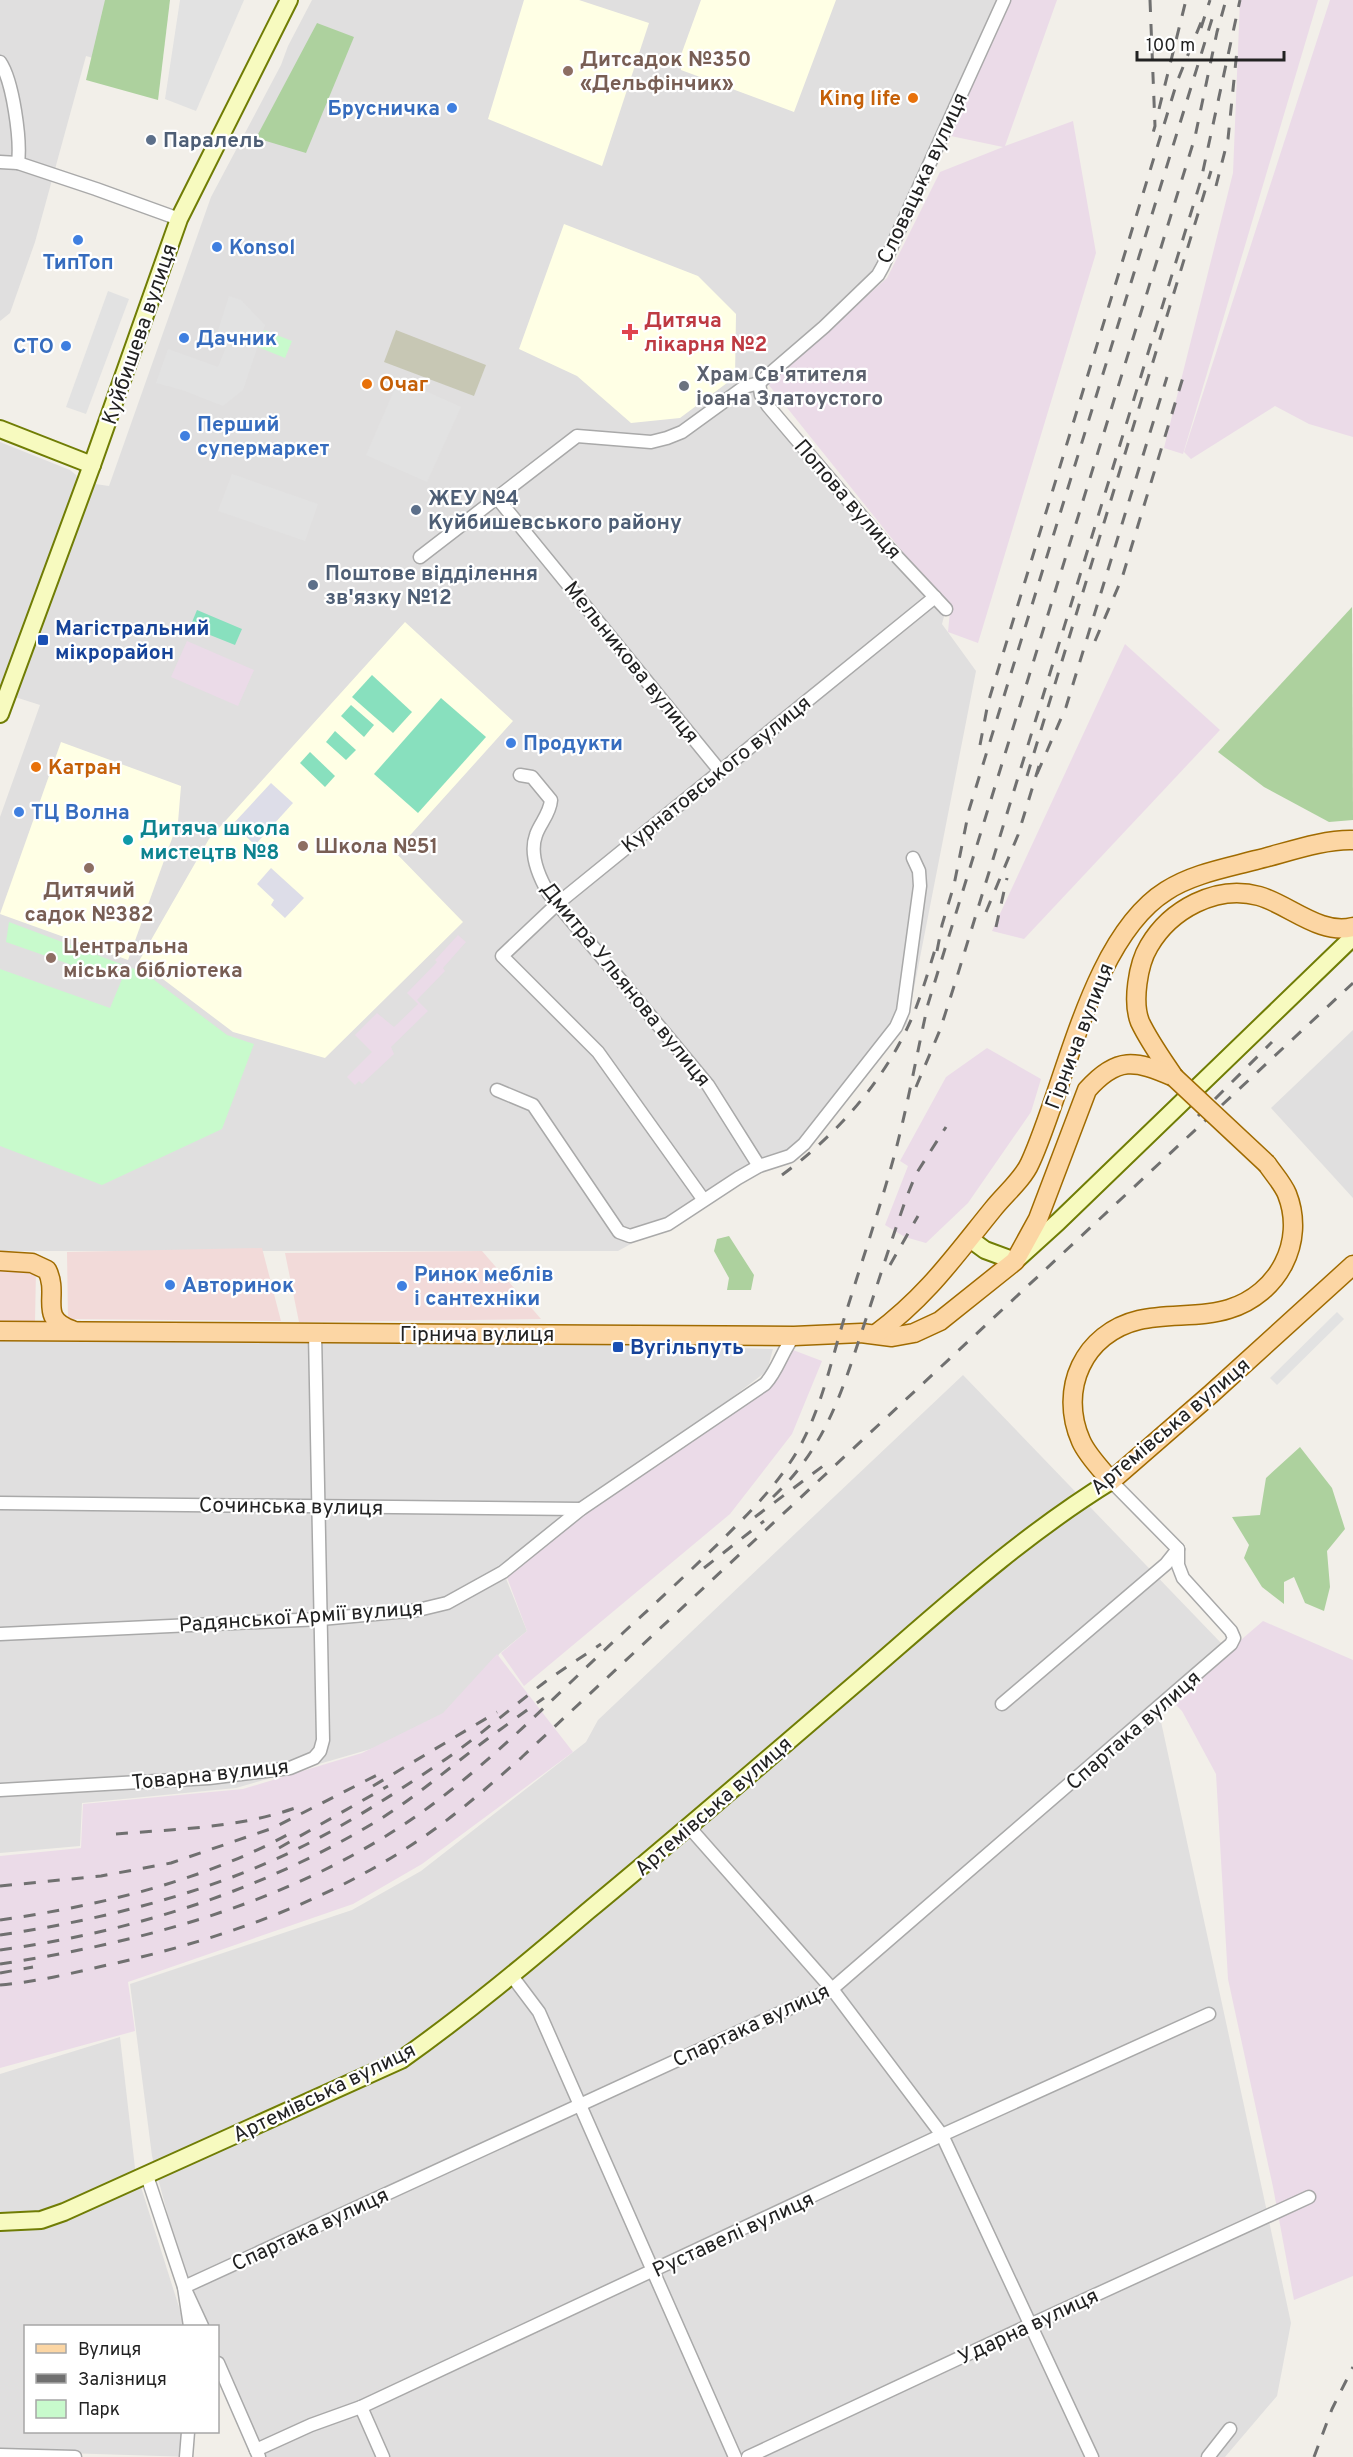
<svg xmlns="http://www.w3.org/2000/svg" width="1353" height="2457" font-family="Overpass,sans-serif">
<rect width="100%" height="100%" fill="#f2efe9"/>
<g fill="#e0dfdf">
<polygon points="0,0 115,0 100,60 86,56 35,242 10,313 0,321"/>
<polygon points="312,0 1004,0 883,266 759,383 761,395 946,609 942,624 976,671 907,1024 800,1151 618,1251 3,1251 0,1250 0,817 40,705 15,697 95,484 109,486 211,197 281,65 288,46"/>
<polygon points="0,442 70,470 76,475 78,482 0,689"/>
<polygon points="1353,1030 1353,1198 1271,1108"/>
<polygon points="0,1341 539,1342 773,1349 767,1371 503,1571 527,1631 499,1654 483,1690 438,1719 388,1744 236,1788 82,1803 80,1846 0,1853"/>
<polygon points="963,1375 1222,1644 1157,1703 1291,2323 1277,2396 1225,2457 261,2457 218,2356 218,2326 205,2326 186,2283 152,2156 130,1984 352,1910 421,1871 586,1742 598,1720"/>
<polygon points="120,2037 135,2168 185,2326 26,2326 26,2432 193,2432 192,2457 0,2451 0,2074"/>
</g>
<g fill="#f2dad9">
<polygon points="262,1248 281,1321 68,1319 67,1252"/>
<polygon points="482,1251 541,1319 299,1322 285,1253"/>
<polygon points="0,1269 36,1270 35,1322 0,1321"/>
</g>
<g fill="#ebdbe8">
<polygon points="996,0 1057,0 1005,146 1073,121 1096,253 978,643 948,632 950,611 768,384 887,278 940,172 1003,147 946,135"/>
<polygon points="1240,0 1318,0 1183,454 1164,448 1233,173"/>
<polygon points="1330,0 1353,0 1353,437 1309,424 1275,406 1191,459 1184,452"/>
<polygon points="187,641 254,670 238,706 171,677"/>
<polygon points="1125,644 1220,730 1024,939 992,931"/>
<polygon points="458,935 466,942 443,968 445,971 417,1000 428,1011 391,1047 394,1054 362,1084 359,1081 355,1085 347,1077 372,1052 355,1035 377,1013 394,1027 418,1004 407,993 437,962 435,960"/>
<polygon points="987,1048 1041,1079 1031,1112 968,1203 926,1243 905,1237 885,1225 908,1166 900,1161 946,1077"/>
<polygon points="793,1350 822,1361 792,1434 730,1514 524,1686 501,1653 527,1631 505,1572 774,1380 787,1356"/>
<polygon points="1263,1621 1353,1660 1353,2276 1294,2300 1273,2187 1228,1979 1216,1774 1182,1711 1171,1700"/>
<polygon points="497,1654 573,1752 422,1864 353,1904 128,1982 135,2031 0,2068 0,1856 81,1848 83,1804 243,1789 362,1753 443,1713"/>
</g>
<g fill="#ffffe5">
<polygon points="524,0 579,0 649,23 602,166 488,119"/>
<polygon points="701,0 836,0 794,112 681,70 681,55"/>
<polygon points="564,224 698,276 736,314 735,377 680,418 631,423 577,376 519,349"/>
<polygon points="405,622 513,721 395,852 463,922 325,1058 233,1032 139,961 209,839"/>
<polygon points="61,742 181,786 178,822 128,960 0,914"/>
</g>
<polygon fill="#c7c7b4" points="396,330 486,365 474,396 384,362"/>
<g fill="#add19e">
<polygon points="105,0 170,0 158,100 86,80"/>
<polygon points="317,23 354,37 306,153 256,138"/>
<polygon points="1352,607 1353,820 1329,822 1264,787 1218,752"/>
<polygon points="729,1236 754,1275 751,1290 727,1290 729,1278 714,1251 717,1239"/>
<polygon points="1300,1447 1332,1488 1345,1529 1327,1551 1330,1587 1324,1611 1305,1603 1294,1577 1284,1582 1284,1604 1262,1587 1244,1558 1249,1545 1232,1517 1260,1515 1266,1478"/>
</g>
<g fill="#c8facc">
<polygon points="264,330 292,341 285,358 258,347"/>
<polygon points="9,922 145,973 227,1035 254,1044 222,1129 102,1185 0,1146 0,969 110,1008 127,967 106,977 6,942"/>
</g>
<g fill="#88e0be">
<polygon points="197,610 242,629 235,645 190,627"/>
<polygon points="372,675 412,712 393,733 352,697"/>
<polygon points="441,698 486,737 418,813 374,774"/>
<polygon points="351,705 374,725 364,737 341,716"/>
<polygon points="335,731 356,750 346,760 326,742"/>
<polygon points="310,752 335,776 325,787 300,763"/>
</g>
<g fill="#e2e2e2">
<polygon points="180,0 244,0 196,111 165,99"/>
<polygon points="108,291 129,299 86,414 66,407"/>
<polygon points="229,296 241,300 265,325 243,390 223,406 182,390 156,383 168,349 218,367 227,345 215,340"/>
<polygon points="399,379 461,407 427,482 366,455"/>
<polygon points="232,474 318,504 305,541 218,511"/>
<polygon points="1337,1312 1344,1319 1277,1385 1270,1378"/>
</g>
<g fill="#dddde8">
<polygon points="271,783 293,803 255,845 233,824"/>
<polygon points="271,868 304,898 285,918 271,905 274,900 257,884"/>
</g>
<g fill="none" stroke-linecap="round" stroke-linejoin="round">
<defs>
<g id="street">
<path d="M0,62C13,81 21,140 18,163"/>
<polyline points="0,162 18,163 96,189 179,219"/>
<polyline points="759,383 761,395 768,406 886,545 946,609"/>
<polyline points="498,499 720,771"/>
<polyline points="420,557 577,436 651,442 667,438 682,432 744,387 759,383 824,327 878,275 883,266 1004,0"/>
<path d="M520,775L532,777L551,800C550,814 540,823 536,835C529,854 539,877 549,894L708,1085L759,1166"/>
<polyline points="497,1090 533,1105 619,1232 630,1236 668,1224 738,1178 759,1166 790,1156 804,1144 896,1027 903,1011 920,886 919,871 913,858"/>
<polyline points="703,1199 598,1052 502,956 557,904 935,597"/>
<polyline points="0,1503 581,1509"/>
<path d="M0,1634L321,1619L418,1610L447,1603L503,1572L581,1509L765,1384C778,1370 782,1351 794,1336"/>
<polyline points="1002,1704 1166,1564 1178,1549"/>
<polyline points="0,1790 209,1778 290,1768 314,1758 320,1751 323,1740 315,1333"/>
<polyline points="689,1827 832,1989 942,2135 1092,2457"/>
<polyline points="512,1976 539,2012 735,2457"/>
<polyline points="147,2176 184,2287 202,2326"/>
<polyline points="190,2326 184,2287 832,1989 1231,1644 1234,1638 1231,1631 1183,1578 1178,1565 1178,1549 1111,1481"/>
<polyline points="218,2363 259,2457"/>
<polyline points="361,2407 383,2457"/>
<polyline points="256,2450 311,2425 361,2407 942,2135 1209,2014"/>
<polyline points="0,2455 75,2457"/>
<polyline points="186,2457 188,2432"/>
<polyline points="748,2457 1032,2324 1309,2197"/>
<polyline points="1208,2457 1230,2429"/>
</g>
<g id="secondary">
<polyline points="0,429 92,465"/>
<polyline points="0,714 92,465 179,219 289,0"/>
<polyline points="970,1239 985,1250 1015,1261 1058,1222 1353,937"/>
<path d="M0,2222L41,2220L64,2212L401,2060C466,2014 527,1963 588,1911C680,1835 771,1756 862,1678C942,1609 1020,1537 1111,1481"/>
</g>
<g id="primary">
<path d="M1174,1077C1162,1059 1149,1041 1140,1022C1132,1002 1138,964 1149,946C1170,910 1216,884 1259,896C1288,904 1321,936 1353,927"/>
<path d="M1267,1164C1273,1173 1283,1184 1287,1194C1306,1242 1278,1294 1229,1309C1201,1318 1168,1313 1139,1320C1084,1333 1058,1389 1081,1441C1087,1455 1101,1469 1111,1481L1211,1394L1353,1265"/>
<path d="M0,1261L32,1263L47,1270C60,1296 37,1318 72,1330"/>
<path d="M0,1331L794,1336L861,1333L892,1337L914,1333L940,1321L1015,1261L1038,1219L1087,1090C1117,1056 1135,1060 1174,1077"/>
<path d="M876,1334C927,1296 954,1257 993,1209C1005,1194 1023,1179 1030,1163C1066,1085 1091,938 1166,891C1192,874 1226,868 1256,860C1285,853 1323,839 1353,840"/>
</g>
</defs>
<use href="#street" stroke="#a9a9a9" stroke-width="15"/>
<use href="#secondary" stroke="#707d05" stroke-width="20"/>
<use href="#primary" stroke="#a06b00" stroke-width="21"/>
<use href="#street" stroke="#fff" stroke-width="12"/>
<use href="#secondary" stroke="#f7fabf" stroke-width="16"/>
<use href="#primary" stroke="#fcd6a4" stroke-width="18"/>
<g stroke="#707070" stroke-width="3" stroke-dasharray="12 12" stroke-linecap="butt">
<polyline points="1150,0 1155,126 1151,140"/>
<polyline points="1201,28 1210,0"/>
<polyline points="1159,109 1186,0"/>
<polyline points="1216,186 1228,139 1237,50"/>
<polyline points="1095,641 1122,578 1184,374"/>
<polyline points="980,745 988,703 1177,82 1202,20"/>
<polyline points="1037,774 1066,707 1167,377"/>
<polyline points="1027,776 1211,171"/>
<polyline points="986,912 1018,835 1039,766"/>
<polyline points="996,927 1007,878"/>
<polyline points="937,951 942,925 954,885 969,810 1212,19"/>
<polyline points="916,1087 940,1030 956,980 1201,180 1240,0"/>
<polyline points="1198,1116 1272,1042"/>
<path d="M782,1175C838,1134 887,1078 914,1013C923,990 930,966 937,943"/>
<polyline points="890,1265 918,1216"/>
<path d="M773,1497C824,1449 841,1395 862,1331C877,1286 891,1241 907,1196L916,1174L946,1127"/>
<polyline points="755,1517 823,1466"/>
<polyline points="704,1568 764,1521"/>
<polyline points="373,1786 497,1712"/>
<path d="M116,1834C177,1829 240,1828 298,1807"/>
<polyline points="279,1848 388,1786"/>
<polyline points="0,1886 101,1876 171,1863 273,1828 379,1774"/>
<path d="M0,1920C97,1906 200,1882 287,1835"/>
<path d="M0,1935C94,1921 189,1898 276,1859C332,1834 385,1800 437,1765C475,1740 508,1710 545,1682C563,1669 582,1657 601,1644"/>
<path d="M0,1950C131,1932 258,1892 372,1824C411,1801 445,1771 482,1743C502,1728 523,1713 544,1698"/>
<path d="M0,1964C153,1941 312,1896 437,1801C504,1750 563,1688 625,1631C657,1602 689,1572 720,1542C749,1513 778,1485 799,1448C821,1409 831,1362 844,1319C861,1264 880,1208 895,1153C908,1104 917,1053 928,1004L1195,137L1217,32L1226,0"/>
<polyline points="0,1973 33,1967"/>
<path d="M0,1985C35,1982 69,1974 103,1966C212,1942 322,1905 416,1842C454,1817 488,1787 522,1757L1353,983"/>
<polyline points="1314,2457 1332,2409 1353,2367"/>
</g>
<defs>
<polyline id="primary-bridge" points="1174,1077 1267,1164"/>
</defs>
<use href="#primary-bridge" stroke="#a06b00" stroke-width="21" stroke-linecap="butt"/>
<use href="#primary-bridge" stroke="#fcd6a4" stroke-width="18"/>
</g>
<g fill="#8d6e63" stroke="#fff" stroke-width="2">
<circle cx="568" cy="71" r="6"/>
<circle cx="303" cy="846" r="6"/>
<circle cx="89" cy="868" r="6"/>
<circle cx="51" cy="958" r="6"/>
</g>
<g fill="#e8710a" stroke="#fff" stroke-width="2">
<circle cx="913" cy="98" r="6"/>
<circle cx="367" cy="384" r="6"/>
<circle cx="36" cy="767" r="6"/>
</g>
<g fill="#3f7fe0" stroke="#fff" stroke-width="2">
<circle cx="452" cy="108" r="6"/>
<circle cx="78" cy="240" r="6"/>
<circle cx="217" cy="247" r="6"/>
<circle cx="184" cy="338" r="6"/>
<circle cx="66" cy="346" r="6"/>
<circle cx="185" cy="436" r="6"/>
<circle cx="511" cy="743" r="6"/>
<circle cx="19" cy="812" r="6"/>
<circle cx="170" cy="1285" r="6"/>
<circle cx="402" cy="1286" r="6"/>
</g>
<g fill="#5c6f8a" stroke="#fff" stroke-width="2">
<circle cx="151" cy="140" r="6"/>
<circle cx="416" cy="510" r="6"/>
<circle cx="313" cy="585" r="6"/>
</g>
<path fill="#e0444e" stroke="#fff" stroke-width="2" d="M627 323h6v6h6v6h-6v6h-6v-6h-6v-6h6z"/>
<circle fill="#6b7280" stroke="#fff" stroke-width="2" cx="684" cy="386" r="6"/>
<g fill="#1a4fb4" stroke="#fff" stroke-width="2">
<rect x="37" y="634" width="12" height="12" rx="3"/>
<rect x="612" y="1341" width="12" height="12" rx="3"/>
</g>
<circle fill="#0f9aa8" stroke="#fff" stroke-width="2" cx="128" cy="840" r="6"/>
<g text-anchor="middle" stroke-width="4.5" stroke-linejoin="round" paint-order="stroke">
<g font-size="21" font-weight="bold" fill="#785e54" stroke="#fff" text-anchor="start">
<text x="580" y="66">Дитсадок №350<tspan x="580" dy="24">«Дельфінчик»</tspan></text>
<text x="315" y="853">Школа №51</text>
<text x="89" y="897" text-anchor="middle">Дитячий<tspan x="89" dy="24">садок №382</tspan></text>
<text x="63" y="953">Центральна<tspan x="63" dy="24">міська бібліотека</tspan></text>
</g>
<g font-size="21" font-weight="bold" fill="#c56008" stroke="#fff" text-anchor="start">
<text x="901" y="105" text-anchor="end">King life</text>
<text x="379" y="391">Очаг</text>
<text x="48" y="774">Катран</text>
</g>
<g font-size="21" font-weight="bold" fill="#366cbe" stroke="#fff" text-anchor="start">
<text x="440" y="115" text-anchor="end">Брусничка</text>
<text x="229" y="254">Konsol</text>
<text x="78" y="269" text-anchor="middle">ТипТоп</text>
<text x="196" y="345">Дачник</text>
<text x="54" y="353" text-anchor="end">СТО</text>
<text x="197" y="431">Перший<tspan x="197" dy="24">супермаркет</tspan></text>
<text x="523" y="750">Продукти</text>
<text x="31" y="819">ТЦ Волна</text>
<text x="414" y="1281">Ринок меблів<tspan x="414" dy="24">і сантехніки</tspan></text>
<text x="182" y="1292">Авторинок</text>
</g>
<g font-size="21" font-weight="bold" fill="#4e5e75" stroke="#fff" text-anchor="start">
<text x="163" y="147">Паралель</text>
<text x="428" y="505">ЖЕУ №4<tspan x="428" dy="24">Куйбишевського району</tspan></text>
<text x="325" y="580">Поштове відділення<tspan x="325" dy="24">зв'язку №12</tspan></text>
</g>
<g font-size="21" fill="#222" stroke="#fff">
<text transform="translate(922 178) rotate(-65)" y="7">Словацька вулиця</text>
<text transform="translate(139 334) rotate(-71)" y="7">Куйбишева вулиця</text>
<text transform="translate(848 499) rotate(49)" y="7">Попова вулиця</text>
<text transform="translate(632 662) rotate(51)" y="7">Мельникова вулиця</text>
<text transform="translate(716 774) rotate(-39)" y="7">Курнатовського вулиця</text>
<text transform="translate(626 984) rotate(51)" y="7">Дмитра Ульянова вулиця</text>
<text transform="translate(1079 1036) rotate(-69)" y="7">Гірнича вулиця</text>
<text x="477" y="1341">Гірнича вулиця</text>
<text transform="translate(1170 1426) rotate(-40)" y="7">Артемівська вулиця</text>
<text transform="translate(291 1506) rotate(1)" y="7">Сочинська вулиця</text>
<text transform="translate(301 1616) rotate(-4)" y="7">Радянської Армії вулиця</text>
<text transform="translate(1133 1730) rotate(-41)" y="7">Спартака вулиця</text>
<text transform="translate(210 1774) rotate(-6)" y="7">Товарна вулиця</text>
<text transform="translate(713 1806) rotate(-41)" y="7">Артемівська вулиця</text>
<text transform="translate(751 2025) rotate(-25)" y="7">Спартака вулиця</text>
<text transform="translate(324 2092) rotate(-26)" y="7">Артемівська вулиця</text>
<text transform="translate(310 2229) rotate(-25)" y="7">Спартака вулиця</text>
<text transform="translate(733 2234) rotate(-25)" y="7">Руставелі вулиця</text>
<text transform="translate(1028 2326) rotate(-25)" y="7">Ударна вулиця</text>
</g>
<g font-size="21" font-weight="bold" fill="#be3a42" stroke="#fff" text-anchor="start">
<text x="644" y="327">Дитяча<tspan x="644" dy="24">лікарня №2</tspan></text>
</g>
<g font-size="21" font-weight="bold" fill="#5b616d" stroke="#fff" text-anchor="start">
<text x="696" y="381">Храм Св'ятителя<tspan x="696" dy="24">іоана Златоустого</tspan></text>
</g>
<g font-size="21" font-weight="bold" fill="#164399" stroke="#fff" text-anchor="start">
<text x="55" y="635">Магістральний<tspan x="55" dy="24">мікрорайон</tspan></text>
<text x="630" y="1354">Вугільпуть</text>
</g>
<g font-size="21" font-weight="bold" fill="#0d838f" stroke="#fff" text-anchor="start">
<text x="140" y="835">Дитяча школа<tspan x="140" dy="24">мистецтв №8</tspan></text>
</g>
</g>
<rect x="24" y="2325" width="195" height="108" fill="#ffffff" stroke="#a7a7a7" stroke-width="1.5"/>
<rect x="36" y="2344" width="30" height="9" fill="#fcd6a4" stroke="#a7a7a7" stroke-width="1.5"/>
<text x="78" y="2355" font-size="18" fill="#222222">Вулиця</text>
<rect x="36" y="2374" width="30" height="9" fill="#707070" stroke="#a7a7a7" stroke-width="1.5"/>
<text x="78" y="2385" font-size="18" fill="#222222">Залізниця</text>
<rect x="36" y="2400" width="30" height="18" fill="#c8facc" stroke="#a7a7a7" stroke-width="1.5"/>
<text x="78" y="2415" font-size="18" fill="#222222">Парк</text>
<path d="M1137 51v9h147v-9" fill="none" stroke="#222222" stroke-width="3"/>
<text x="1146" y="51" font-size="18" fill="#222222" stroke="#ffffff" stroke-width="4.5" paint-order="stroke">100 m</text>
</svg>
